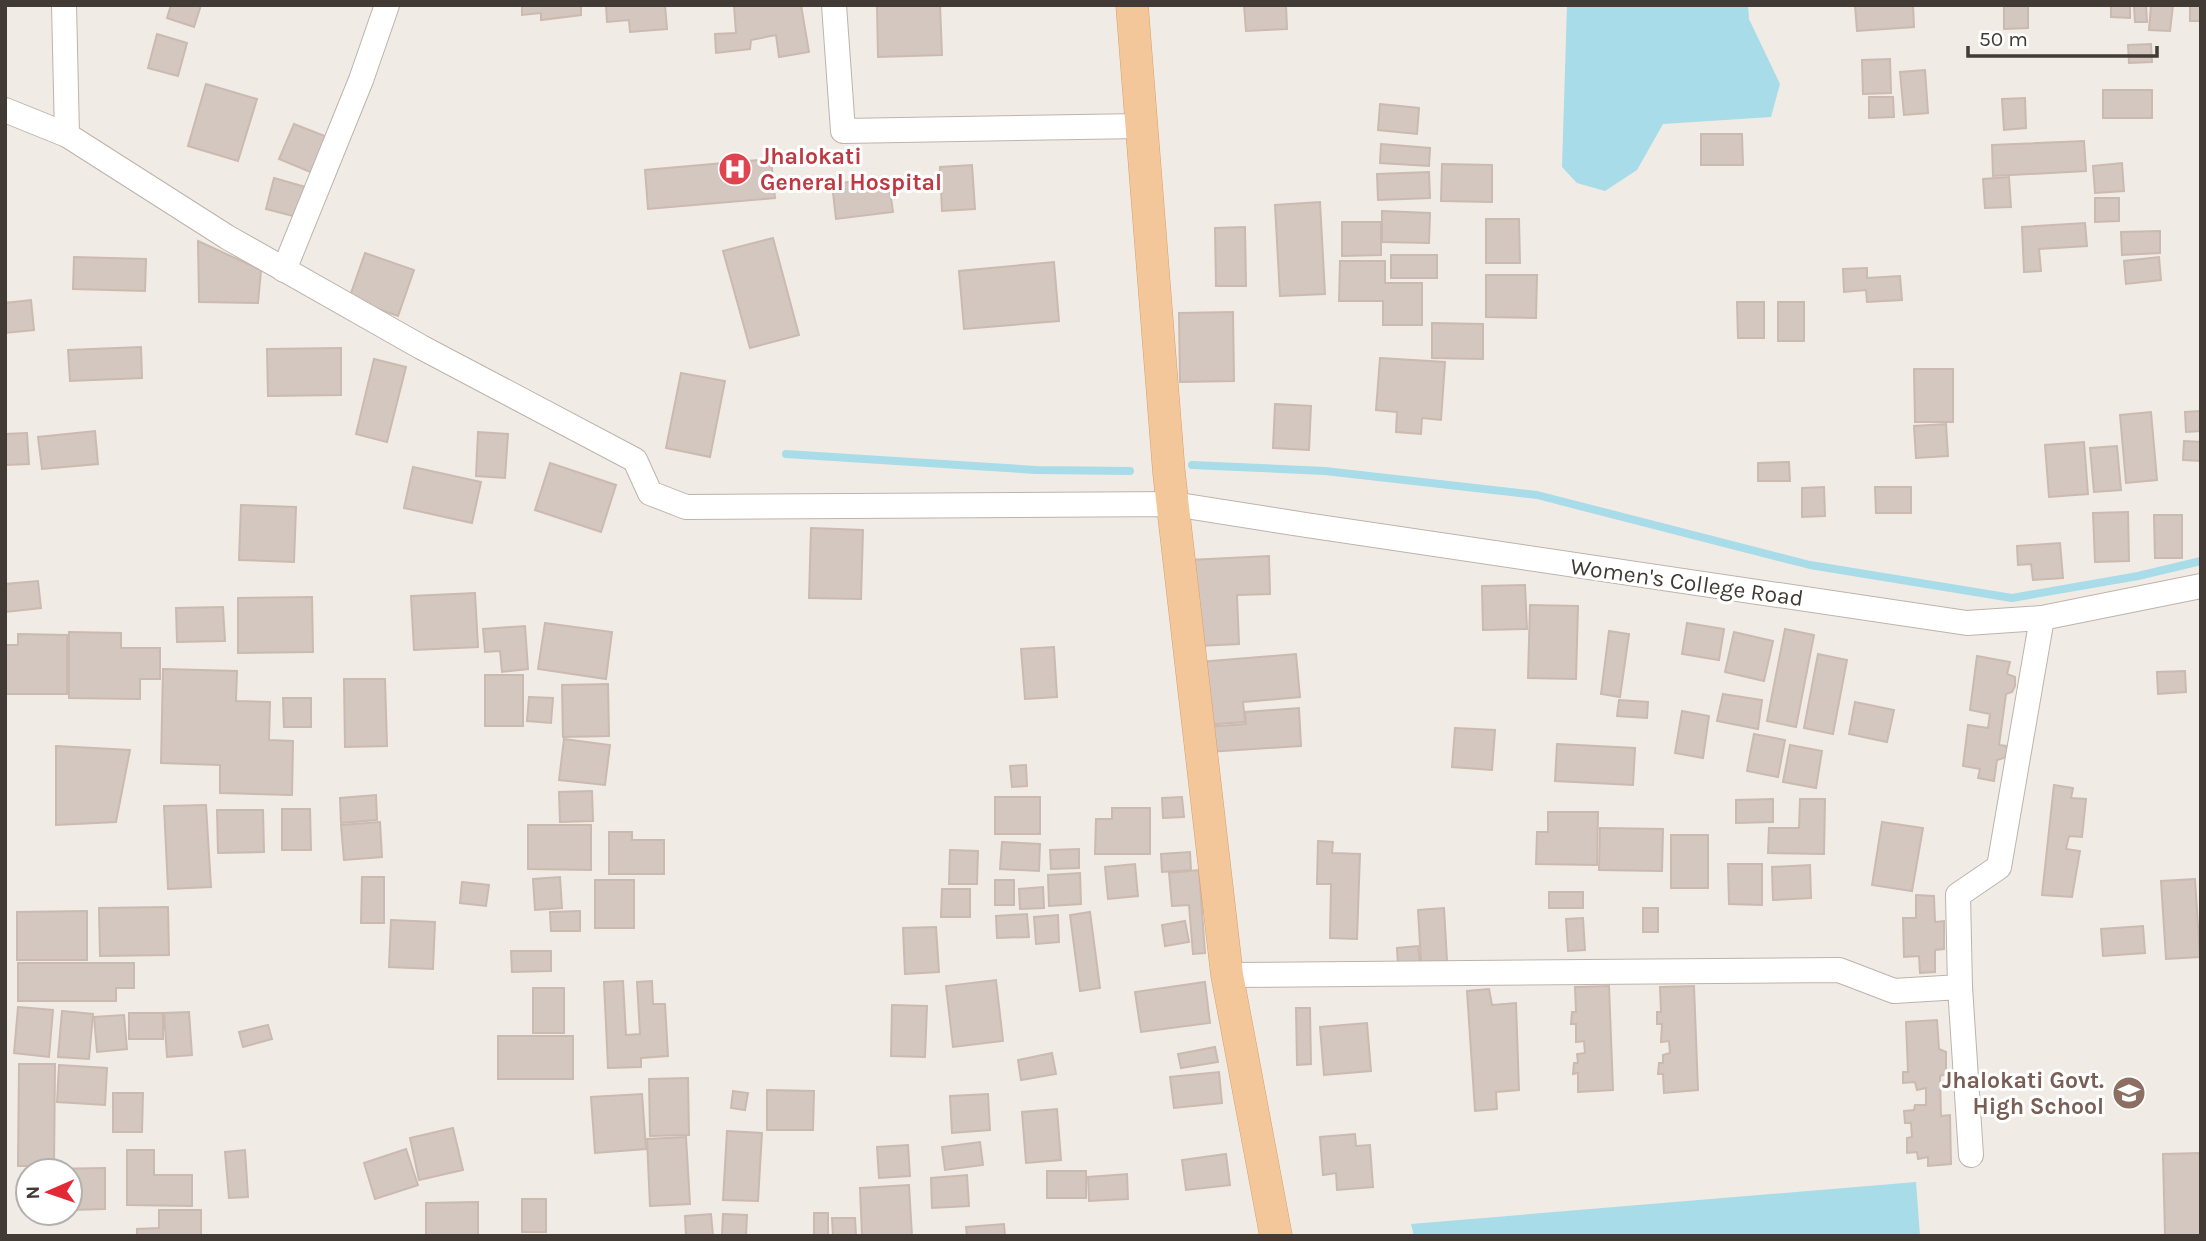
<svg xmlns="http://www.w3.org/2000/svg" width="2206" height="1241" font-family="Karla,sans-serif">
<rect width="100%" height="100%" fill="#f1ebe5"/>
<g fill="#a7dce8">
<polygon points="1567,5 1748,5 1749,19 1780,84 1771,117 1663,124 1637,170 1605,191 1577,183 1562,167"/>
<polygon points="1916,1182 1920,1236 1414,1236 1411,1224"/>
</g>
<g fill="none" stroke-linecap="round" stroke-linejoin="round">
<g stroke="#a7dce8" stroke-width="8">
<polyline points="786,454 1036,470 1130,471"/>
<polyline points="1192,465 1325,471 1537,495 1810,565 2012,598 2138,576 2201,561"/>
</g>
</g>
<g fill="#d4c7bf" stroke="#cbbab0" stroke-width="2">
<polygon points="171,5 201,5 194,27 167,18"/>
<polygon points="522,5 581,5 581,15 541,20 541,13 522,15"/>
<polygon points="606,5 665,5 667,29 630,32 629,20 607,22"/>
<polygon points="734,5 801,5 809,52 779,57 776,35 751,40 750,49 716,53 715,34 736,33"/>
<polygon points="877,5 940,5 942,55 878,57"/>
<polygon points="1244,5 1286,5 1287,29 1246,31"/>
<polygon points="1855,5 1913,5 1914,27 1857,31"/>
<polygon points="2004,5 2028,5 2028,28 2004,29"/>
<polygon points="2111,5 2130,5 2130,18 2111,17"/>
<polygon points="2134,5 2146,5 2147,22 2135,22"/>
<polygon points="2151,5 2173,5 2170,31 2149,30"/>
<rect x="2190" y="5" width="11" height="16"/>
<polygon points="157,34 187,43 178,76 148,68"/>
<polygon points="2151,44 2152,62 2129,63 2128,45"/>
<polygon points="1890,59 1891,93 1863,94 1862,60"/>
<polygon points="1925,70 1928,113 1904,115 1900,72"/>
<polygon points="206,84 257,99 238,161 188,146"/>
<rect x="2103" y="90" width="49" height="28"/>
<polygon points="1869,97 1893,97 1894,117 1869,118"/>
<polygon points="2025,98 2026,128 2004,130 2002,99"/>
<polygon points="1380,104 1419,108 1417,134 1378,130"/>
<polygon points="294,124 330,138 315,174 279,159"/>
<polygon points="1701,134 1742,134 1743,165 1701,165"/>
<polygon points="2084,141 2086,171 1993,176 1992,145"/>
<polygon points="1381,144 1430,148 1429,166 1380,163"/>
<polygon points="771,159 775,198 648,209 645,170"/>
<polygon points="2122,163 2124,191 2095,193 2093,166"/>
<polygon points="1442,164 1492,165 1492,202 1441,201"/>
<polygon points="972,165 975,209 942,211 940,167"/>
<polygon points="1429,172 1430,198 1378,200 1377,174"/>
<polygon points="888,177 893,212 836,219 832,184"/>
<polygon points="2009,177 2011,207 1985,208 1983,179"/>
<polygon points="274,178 309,188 301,218 266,209"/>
<polygon points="2095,198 2119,198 2119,221 2095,222"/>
<polygon points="1320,202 1325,294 1280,296 1275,205"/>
<polygon points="1382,211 1430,213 1429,243 1382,242"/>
<polygon points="1486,219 1519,219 1520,263 1486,263"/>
<polygon points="1342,222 1381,222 1381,255 1342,256"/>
<polygon points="2085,223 2087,246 2039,249 2041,271 2024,272 2022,227"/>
<polygon points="1245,227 1246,286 1216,286 1215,228"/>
<polygon points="2160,231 2160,253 2122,255 2121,232"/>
<polygon points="773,238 799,335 750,348 723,251"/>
<polygon points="198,241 261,270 258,303 199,302"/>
<polygon points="365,253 414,270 398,316 349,299"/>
<rect x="1391" y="255" width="46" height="23"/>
<polygon points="74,257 146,259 145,291 73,289"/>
<polygon points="2159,257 2161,280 2126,284 2124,261"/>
<polygon points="1340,261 1385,261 1385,283 1422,283 1422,325 1383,325 1383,301 1339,301"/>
<polygon points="1054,262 1059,321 964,329 959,271"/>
<polygon points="1867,268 1867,278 1900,276 1902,300 1867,302 1866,290 1844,292 1843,269"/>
<polygon points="1486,275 1537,275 1536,318 1486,317"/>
<polygon points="31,300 34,330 5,333 5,303"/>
<polygon points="1737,302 1764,302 1764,338 1738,338"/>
<rect x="1778" y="302" width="26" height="39"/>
<polygon points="1233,312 1234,381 1180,382 1179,313"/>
<polygon points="1432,323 1483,324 1483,359 1432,358"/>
<polygon points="141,347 142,378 70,381 68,350"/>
<polygon points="341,348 341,395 268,396 267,349"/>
<polygon points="1380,358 1445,362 1441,420 1422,418 1421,434 1396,432 1397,412 1376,410"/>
<polygon points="374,359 406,367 387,442 356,434"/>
<polygon points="1914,369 1953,369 1953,422 1915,422"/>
<polygon points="681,373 725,381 710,457 666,448"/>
<polygon points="1275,404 1311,406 1309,450 1273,448"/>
<polygon points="2201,411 2201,431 2186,432 2185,412"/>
<polygon points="2151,412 2157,480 2126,483 2120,415"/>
<polygon points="1946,424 1948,456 1916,458 1914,426"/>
<polygon points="95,431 98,464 42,469 38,437"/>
<polygon points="478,432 508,434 505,478 476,476"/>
<polygon points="27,433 29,464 5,465 5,434"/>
<polygon points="2184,441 2201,442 2201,461 2183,460"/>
<polygon points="2084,442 2088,494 2049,497 2045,445"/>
<polygon points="2117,446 2121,490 2094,492 2090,448"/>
<polygon points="1789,462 1790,481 1758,481 1758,463"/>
<polygon points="550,463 616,485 601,532 535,510"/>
<polygon points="413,467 481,482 472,523 404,508"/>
<polygon points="1824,487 1825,516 1802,517 1802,488"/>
<polygon points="1875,487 1911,487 1911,513 1876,513"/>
<polygon points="241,505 296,507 294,562 239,560"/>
<polygon points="2128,512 2129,561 2095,562 2093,513"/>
<polygon points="2154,515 2182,515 2182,558 2155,558"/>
<polygon points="811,528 863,530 861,599 809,598"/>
<polygon points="2060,543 2063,578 2033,580 2031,564 2018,565 2017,546"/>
<polygon points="1269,556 1270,594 1237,595 1239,644 1198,646 1189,560"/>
<polygon points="38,581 41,608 6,612 5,584"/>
<polygon points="1525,585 1527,629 1483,630 1482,586"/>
<polygon points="475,593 478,647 414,650 411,596"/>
<polygon points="312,597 313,652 238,653 238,598"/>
<polygon points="1530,605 1578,606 1576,679 1528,678"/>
<polygon points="223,607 225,641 177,642 176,608"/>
<polygon points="545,623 612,632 606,679 538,669"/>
<polygon points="1687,623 1724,629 1719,660 1682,654"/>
<polygon points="525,626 528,669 502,672 500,651 485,652 483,629"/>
<polygon points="1785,629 1814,635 1796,727 1767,721"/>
<polygon points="1609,631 1629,634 1620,697 1601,694"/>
<polygon points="69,632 121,633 121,648 160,648 160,679 140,679 140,699 69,698"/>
<polygon points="1734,632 1773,641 1764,681 1725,672"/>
<polygon points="18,634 67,635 67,694 5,694 5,645 18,645"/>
<polygon points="1054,647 1057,697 1025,699 1021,649"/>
<polygon points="1296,654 1300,697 1243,702 1245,722 1204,725 1199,662"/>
<polygon points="1818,654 1847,660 1833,734 1804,728"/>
<polygon points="1977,656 2010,662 2007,674 2015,677 2015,686 2012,692 2006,694 1999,745 2006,746 2008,753 2004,758 1997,760 1994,781 1978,778 1980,769 1963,766 1968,725 1988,728 1990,714 1970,710"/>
<polygon points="163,669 237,671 236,701 270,702 269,740 293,741 292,795 220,793 220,765 161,763"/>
<polygon points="2185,671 2186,692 2158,694 2157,672"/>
<rect x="485" y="675" width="38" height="51"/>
<polygon points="344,679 385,679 387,746 345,747"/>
<polygon points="608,684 609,736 563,737 562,685"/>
<polygon points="1723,694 1762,700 1758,729 1717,721"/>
<polygon points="529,697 553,698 551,723 527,721"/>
<polygon points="283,698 311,698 311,727 284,727"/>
<polygon points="1619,700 1648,702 1647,718 1617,716"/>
<polygon points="1855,702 1894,710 1887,742 1849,734"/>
<polygon points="1299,708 1301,746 1208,752 1206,727 1246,724 1245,712"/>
<polygon points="1682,711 1709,716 1703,758 1675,753"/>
<polygon points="1455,728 1495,730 1492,770 1452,767"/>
<polygon points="1754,734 1785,740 1778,777 1747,771"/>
<polygon points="564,739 610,745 605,785 559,780"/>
<polygon points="1557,744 1635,748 1633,785 1555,781"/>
<polygon points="1790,745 1822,751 1816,788 1783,782"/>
<polygon points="56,746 130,750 116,822 56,825"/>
<polygon points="1026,765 1027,786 1012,787 1010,766"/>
<polygon points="2054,785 2073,788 2071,798 2086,799 2082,837 2069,836 2066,849 2080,851 2072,897 2042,895"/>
<polygon points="592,791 593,821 560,822 559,792"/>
<polygon points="376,795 377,820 341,823 340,798"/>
<rect x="995" y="797" width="45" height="37"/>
<polygon points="1182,797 1184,817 1163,818 1162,798"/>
<polygon points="1773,799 1773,822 1736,823 1736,800"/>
<polygon points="1800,799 1825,799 1824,854 1768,853 1769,828 1799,828"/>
<polygon points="206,805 211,887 168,889 164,806"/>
<polygon points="1112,808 1150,808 1150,854 1095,854 1096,819 1112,819"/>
<polygon points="282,809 310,809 311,850 282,850"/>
<polygon points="217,810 263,810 264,852 218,853"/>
<polygon points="1548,812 1598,812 1597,865 1536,864 1537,832 1548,832"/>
<polygon points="380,822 382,857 344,860 341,825"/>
<polygon points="1882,822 1923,828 1912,891 1872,885"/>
<polygon points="528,825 591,825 591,870 528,869"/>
<polygon points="1600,828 1663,829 1662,871 1599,870"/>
<polygon points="609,832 632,832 632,840 664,840 664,874 609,874"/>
<rect x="1671" y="835" width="37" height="53"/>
<polygon points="1318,841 1333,842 1332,853 1360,854 1357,939 1330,938 1331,884 1317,884"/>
<polygon points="1002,842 1040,844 1039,871 1000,869"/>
<polygon points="1079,849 1079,868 1051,869 1050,850"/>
<polygon points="950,850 978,851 977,884 949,884"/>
<polygon points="1190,852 1191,870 1162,872 1161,854"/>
<polygon points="1135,864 1138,896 1108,899 1105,867"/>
<polygon points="1728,864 1762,864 1762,905 1729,904"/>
<polygon points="1810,865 1811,898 1773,900 1772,867"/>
<polygon points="1199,870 1205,953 1193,954 1189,905 1172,906 1169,873"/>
<polygon points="1080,873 1081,904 1049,906 1048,875"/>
<polygon points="362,877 384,877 384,923 361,923"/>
<polygon points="560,877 562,908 535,910 533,879"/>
<polygon points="2195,879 2200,957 2166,959 2161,881"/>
<rect x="595" y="880" width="39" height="48"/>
<rect x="995" y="880" width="19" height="25"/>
<polygon points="462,882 489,885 486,906 460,903"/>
<polygon points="1043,887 1044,908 1020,909 1019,889"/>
<polygon points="942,889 970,889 970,917 941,917"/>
<rect x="1549" y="892" width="34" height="16"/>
<polygon points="1916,895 1934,896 1935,922 1944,921 1944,949 1935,950 1935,972 1920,973 1919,956 1904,957 1903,918 1916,918"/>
<polygon points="168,907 169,955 100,956 99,908"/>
<polygon points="1444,908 1447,961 1421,962 1418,910"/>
<rect x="1643" y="908" width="15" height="24"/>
<polygon points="87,911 87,960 17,960 17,912"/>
<polygon points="580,911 580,931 551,931 550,912"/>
<polygon points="1090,912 1100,988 1080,991 1070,915"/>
<polygon points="1027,914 1029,937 997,938 996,916"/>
<polygon points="1058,915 1059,942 1036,944 1034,917"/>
<polygon points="1583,918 1585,950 1568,951 1566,919"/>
<polygon points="391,920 435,922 433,969 389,967"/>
<polygon points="1185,921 1189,942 1165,946 1162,925"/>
<polygon points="2143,926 2145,953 2103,956 2101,929"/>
<polygon points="936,927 939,972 905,974 903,928"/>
<polygon points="1418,946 1420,963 1398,965 1397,948"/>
<polygon points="511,951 551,951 551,971 512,972"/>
<polygon points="18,963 134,963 134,988 116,988 116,1001 18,1001"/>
<polygon points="996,980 1003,1041 953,1047 946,986"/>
<polygon points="623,981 626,1035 640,1034 637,982 652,981 653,1004 665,1004 668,1056 641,1058 641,1067 608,1068 604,982"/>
<polygon points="1205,982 1210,1023 1141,1032 1135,992"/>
<polygon points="1609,986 1613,1090 1578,1092 1578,1073 1573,1074 1574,1063 1578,1063 1577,1054 1585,1053 1584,1041 1576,1042 1576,1024 1571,1024 1572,1012 1576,1012 1575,987"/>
<polygon points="1694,986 1698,1090 1664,1093 1663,1074 1658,1074 1659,1063 1663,1063 1663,1055 1670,1053 1669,1041 1661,1042 1662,1024 1657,1024 1657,1012 1661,1012 1660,987"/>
<rect x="533" y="988" width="31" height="45"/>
<polygon points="1489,989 1492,1005 1516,1003 1519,1090 1496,1092 1497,1109 1475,1111 1467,991"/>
<polygon points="892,1005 927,1006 925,1057 891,1056"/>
<polygon points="18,1007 53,1010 49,1057 14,1053"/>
<polygon points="1296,1008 1310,1008 1311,1064 1297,1065"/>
<polygon points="62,1011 93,1014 89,1059 58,1057"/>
<polygon points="189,1012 192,1055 167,1057 164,1013"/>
<rect x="129" y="1013" width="34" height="26"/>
<polygon points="124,1015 127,1049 97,1052 94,1017"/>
<polygon points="1937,1020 1939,1049 1946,1052 1946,1074 1940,1076 1941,1116 1950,1115 1951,1164 1928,1166 1928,1157 1918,1159 1917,1152 1907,1153 1907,1138 1912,1137 1911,1123 1905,1123 1904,1111 1914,1110 1915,1105 1926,1105 1926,1088 1917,1090 1915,1082 1903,1083 1903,1072 1908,1072 1906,1022"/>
<polygon points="1367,1023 1371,1071 1324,1075 1320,1027"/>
<polygon points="268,1025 272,1039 243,1047 239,1032"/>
<rect x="498" y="1036" width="75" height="43"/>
<polygon points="1215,1047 1218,1062 1181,1068 1178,1054"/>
<polygon points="1052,1053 1056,1074 1021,1080 1018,1060"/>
<polygon points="19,1064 55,1064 54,1166 18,1166"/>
<polygon points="59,1065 107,1068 105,1105 57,1102"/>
<polygon points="1219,1072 1222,1103 1174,1108 1170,1077"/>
<polygon points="688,1078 689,1135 650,1136 649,1079"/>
<polygon points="767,1090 814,1091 813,1130 767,1130"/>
<polygon points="733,1091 748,1093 745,1110 731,1108"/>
<polygon points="113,1093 143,1093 142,1132 113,1132"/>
<polygon points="642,1094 646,1149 595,1153 591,1097"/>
<polygon points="988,1094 990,1130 952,1133 950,1096"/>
<polygon points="1057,1109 1061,1160 1026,1163 1022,1112"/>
<polygon points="453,1128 463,1170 419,1180 410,1138"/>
<polygon points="727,1131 762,1133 758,1201 723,1200"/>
<polygon points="1355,1134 1356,1146 1370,1145 1373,1187 1337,1190 1336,1173 1323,1175 1320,1137"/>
<polygon points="686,1137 690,1204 650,1206 647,1139"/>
<polygon points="980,1142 983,1165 945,1170 942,1147"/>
<polygon points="908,1145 910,1176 879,1178 877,1147"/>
<polygon points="406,1149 418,1185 375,1199 364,1163"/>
<polygon points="127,1150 154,1150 154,1175 192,1175 192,1206 127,1205"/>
<polygon points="245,1150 248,1197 229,1198 225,1152"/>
<polygon points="2201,1153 2201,1236 2165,1236 2163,1154"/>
<polygon points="1226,1154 1230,1185 1186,1190 1182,1160"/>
<polygon points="105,1168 105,1209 70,1210 70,1171 48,1171 48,1169"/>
<rect x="1047" y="1171" width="39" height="27"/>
<polygon points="1127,1174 1128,1199 1089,1201 1088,1177"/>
<polygon points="967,1175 969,1206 932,1208 931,1178"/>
<polygon points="909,1185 912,1236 862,1236 860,1188"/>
<rect x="522" y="1199" width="24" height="33"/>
<polygon points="478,1202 478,1236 426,1236 426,1203"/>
<polygon points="159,1210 201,1210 201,1236 137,1236 137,1229 159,1228"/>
<rect x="814" y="1213" width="14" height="23"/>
<polygon points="711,1214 713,1236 686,1236 685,1216"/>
<polygon points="723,1214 747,1215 746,1236 722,1236"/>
<polygon points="832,1218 855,1218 856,1236 833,1236"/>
<polygon points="1004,1224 1005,1236 967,1236 966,1227"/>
</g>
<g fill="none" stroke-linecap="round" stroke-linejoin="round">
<defs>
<g id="minor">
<polyline points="64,5 67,135 227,237 421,347 635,460 650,493 686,507 1173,504 1306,525 1967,623 2042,618 2201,586"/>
<polyline points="834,5 843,131 1141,126"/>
<polyline points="5,110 67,135"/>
<polyline points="284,270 361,80 387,5"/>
<polyline points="1227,975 1839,970 1894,991 1960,987 1971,1155"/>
<polyline points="1960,987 1958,895 1999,867 2042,618"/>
</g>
<polyline id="major" points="1132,5 1169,473 1227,975 1276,1236"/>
</defs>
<use href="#minor" stroke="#beb3ac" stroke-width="26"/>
<use href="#major" stroke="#d79f6d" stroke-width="33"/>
<use href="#minor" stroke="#fff" stroke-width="24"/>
<use href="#major" stroke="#f4c79b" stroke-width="32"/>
</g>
<defs>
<symbol id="hospital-disc" viewBox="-11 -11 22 22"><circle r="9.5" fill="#e0444e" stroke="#fff"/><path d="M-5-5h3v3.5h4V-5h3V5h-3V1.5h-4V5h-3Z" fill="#fff"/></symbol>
<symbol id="school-disc" viewBox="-11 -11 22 22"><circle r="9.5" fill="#8d6e63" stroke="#fff"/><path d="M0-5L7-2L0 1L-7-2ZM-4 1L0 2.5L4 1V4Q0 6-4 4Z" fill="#fff"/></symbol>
</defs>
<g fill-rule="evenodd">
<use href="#hospital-disc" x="716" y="150" width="38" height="38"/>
<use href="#school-disc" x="2110" y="1074" width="38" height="38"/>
</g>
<g text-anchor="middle" stroke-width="6" stroke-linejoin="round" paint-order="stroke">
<g font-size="23" font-weight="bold" fill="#be3a42" stroke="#fff" text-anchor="start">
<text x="760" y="164">Jhalokati<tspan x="760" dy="26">General Hospital</tspan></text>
</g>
<g font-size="23" fill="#423a35" stroke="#fff">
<text transform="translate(1687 582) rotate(8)" y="8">Women's College Road</text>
</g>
<g font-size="23" font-weight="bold" fill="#785e54" stroke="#fff" text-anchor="end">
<text x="2104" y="1088">Jhalokati Govt.<tspan x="2104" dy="26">High School</tspan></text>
</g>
</g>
<rect width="2206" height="1241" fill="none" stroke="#423a35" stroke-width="14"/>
<g transform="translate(49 1192) rotate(268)"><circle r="33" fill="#ffffff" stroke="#b3b0ae" stroke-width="2"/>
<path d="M0-5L12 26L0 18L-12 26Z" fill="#e42936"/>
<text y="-10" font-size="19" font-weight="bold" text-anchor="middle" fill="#423a35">N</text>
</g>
<path d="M1968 46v10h189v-10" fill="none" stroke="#423a35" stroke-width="3.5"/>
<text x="1979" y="46" font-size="21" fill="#423a35" stroke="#ffffff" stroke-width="5" paint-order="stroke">50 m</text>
</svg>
